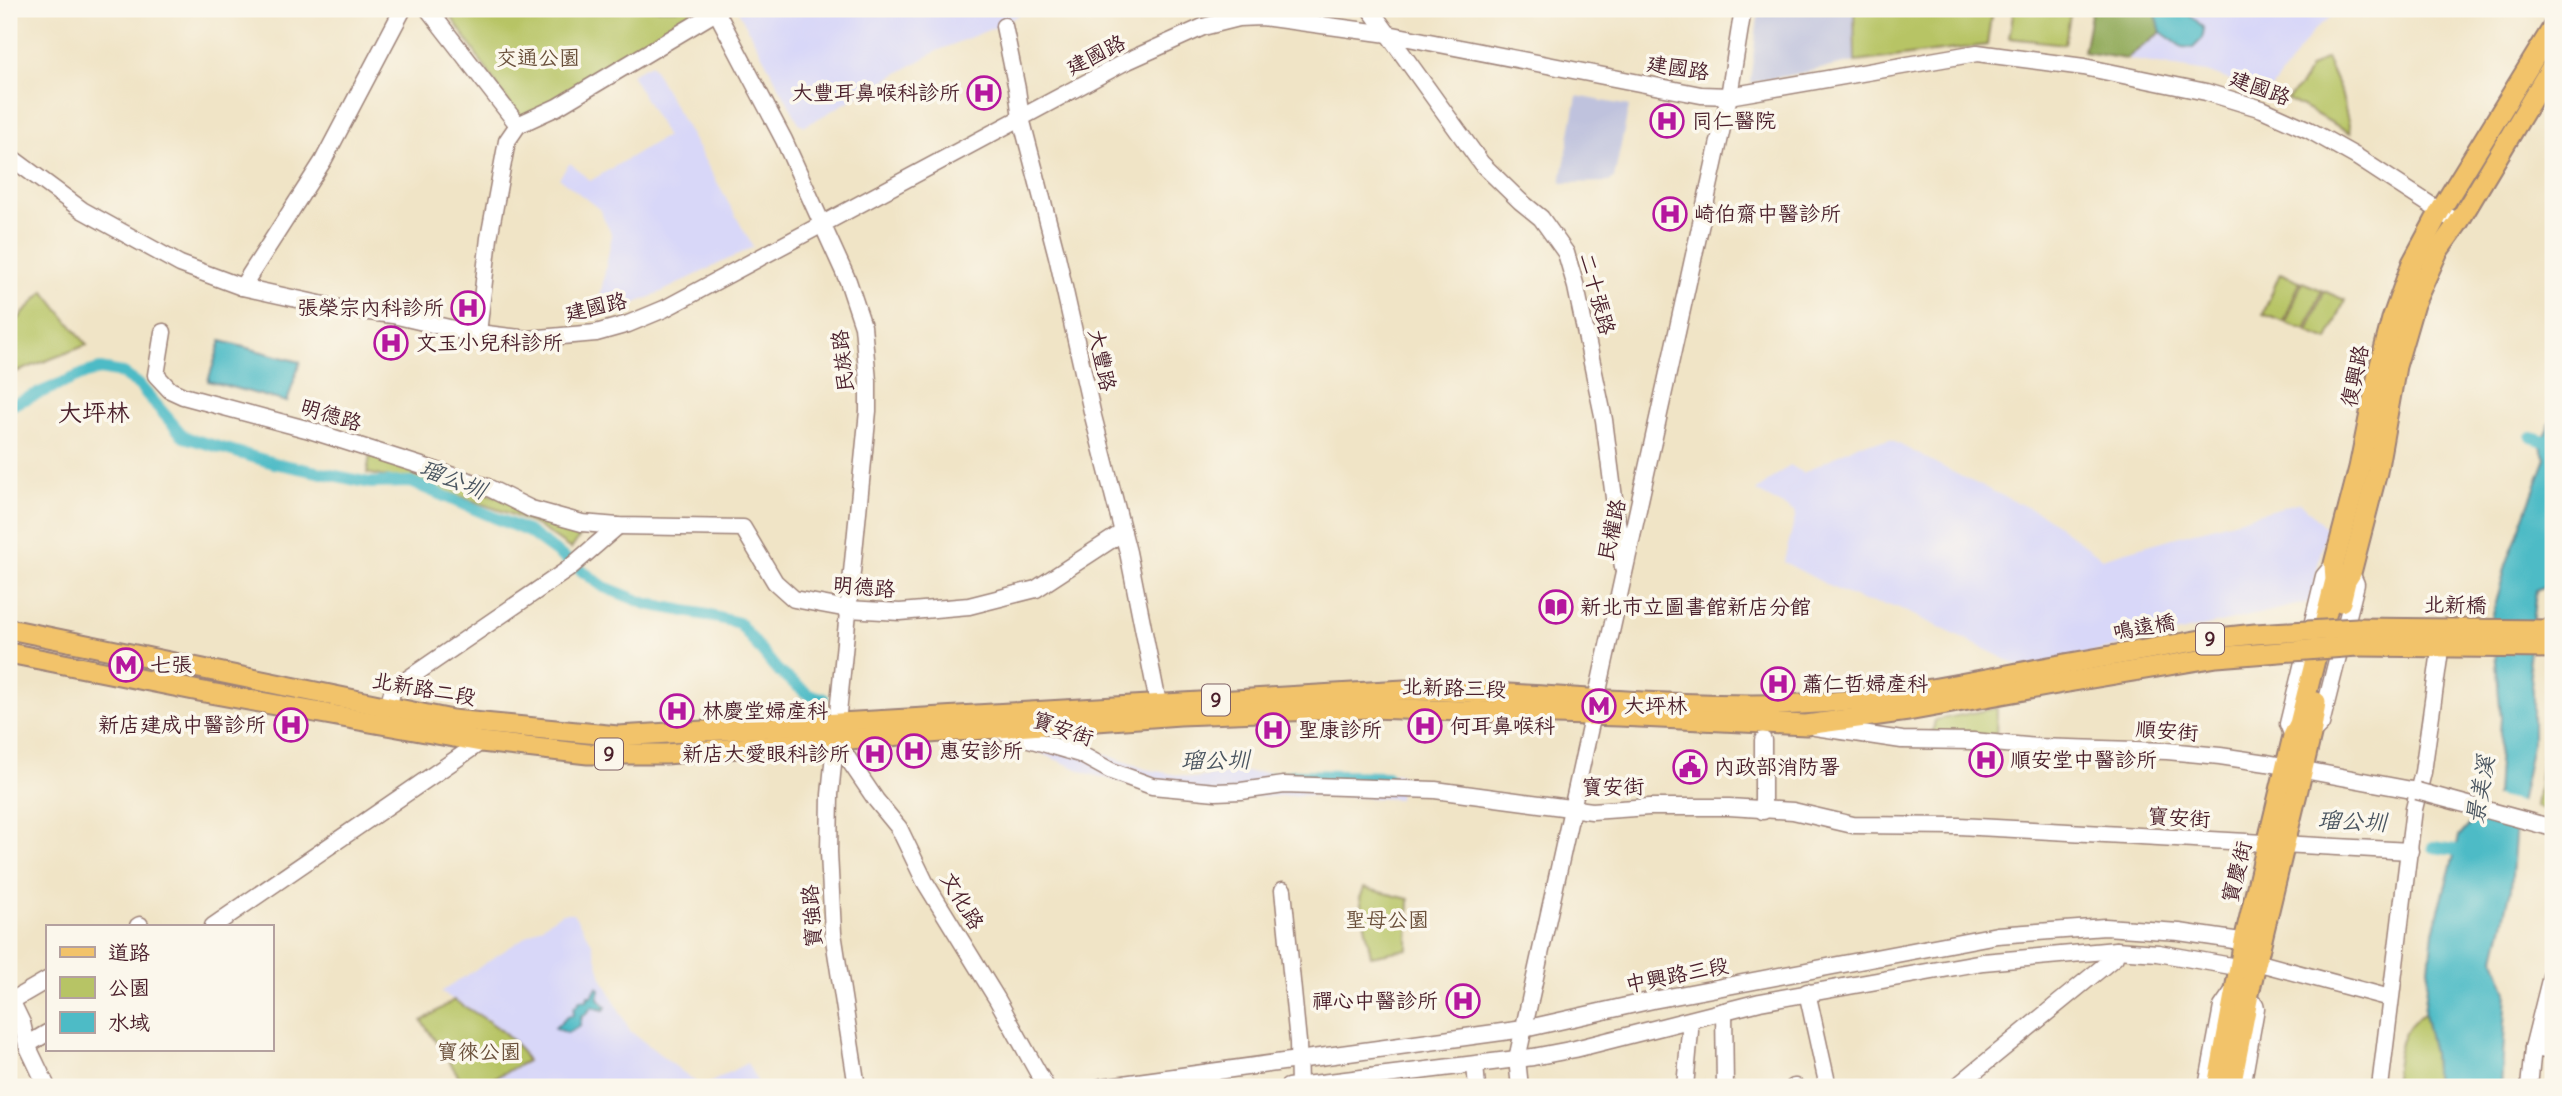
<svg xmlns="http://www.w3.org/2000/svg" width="2562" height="1096" font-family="Delius,'LXGW WenKai TC',sans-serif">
<rect width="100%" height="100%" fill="#fbf7ec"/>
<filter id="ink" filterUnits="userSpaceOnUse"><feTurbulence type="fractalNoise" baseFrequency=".0143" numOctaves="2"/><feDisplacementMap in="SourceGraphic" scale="14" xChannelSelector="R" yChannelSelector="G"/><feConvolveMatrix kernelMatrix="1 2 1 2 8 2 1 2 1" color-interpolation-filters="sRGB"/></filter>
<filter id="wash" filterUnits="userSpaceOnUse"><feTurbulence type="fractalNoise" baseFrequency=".00686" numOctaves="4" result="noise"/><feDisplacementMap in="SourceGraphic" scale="28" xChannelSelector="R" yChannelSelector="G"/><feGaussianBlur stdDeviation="1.57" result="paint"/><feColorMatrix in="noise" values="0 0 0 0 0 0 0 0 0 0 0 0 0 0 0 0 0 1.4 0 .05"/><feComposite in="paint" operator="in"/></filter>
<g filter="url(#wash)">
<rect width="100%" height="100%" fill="#f0e4c6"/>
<g fill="#d8d7f8">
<polygon points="737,9 1029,9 1003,24 937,51 805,126 799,123"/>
<polygon points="2092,9 2340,9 2313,31 2267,94 2207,72 2084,52"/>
<polygon points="651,64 753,247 653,296 596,319 612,235 599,209 559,178 570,163 590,181 666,136 631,74"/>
<polygon points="1891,440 1964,478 2044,515 2102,558 2300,502 2326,528 2310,602 2024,668 1897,607 1864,601 1837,590 1784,562 1796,513 1756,491 1790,465 1803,473 1859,444"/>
<polygon points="1066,740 1145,769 1194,778 1241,772 1401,774 1399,799 1303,795 1207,799 1177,796 1089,774 1029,748"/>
<polygon points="562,913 573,913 592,943 602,977 630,1031 702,1087 747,1063 760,1087 477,1087 527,1061 500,1029 441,992"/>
</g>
<g fill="#bfc2dd">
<polygon points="1759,9 1854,9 1855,62 1750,83"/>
<polygon points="1577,96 1629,106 1614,178 1609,182 1561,183"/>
</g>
<g fill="#b7c465" stroke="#807248" stroke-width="2">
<polygon points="446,9 689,9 693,14 547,110 521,121"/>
<polygon points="1854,9 1992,9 1987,45 1855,62"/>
<polygon points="2014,9 2071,9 2065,44 2009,38"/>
<polygon points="2326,58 2341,92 2351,133 2287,99 2301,85 2310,68"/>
<polygon points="2280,273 2300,281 2284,322 2263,314"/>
<polygon points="2302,282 2322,290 2306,330 2286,323"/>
<polygon points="44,291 87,345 9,375 9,329"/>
<polygon points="2324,291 2345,300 2328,340 2308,332"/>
<polygon points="370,455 446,478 585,529 571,549 536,525 508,513 432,487 367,473"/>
<polygon points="2553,678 2553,812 2536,807"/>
<polygon points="1997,708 1996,737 1932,735 1935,720"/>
<polygon points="1364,888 1409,899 1408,949 1371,956 1360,898"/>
<path d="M454,1000C479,1016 514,1032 527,1061L477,1087H466L422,1021Z"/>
<path d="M2424,1013L2433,1053L2435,1087H2394C2397,1058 2397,1030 2424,1013Z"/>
</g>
<polygon fill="#91aa5a" stroke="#6e6442" stroke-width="2" points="2092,9 2189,9 2186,12 2161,9 2156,14 2161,32 2126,59 2084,52"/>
<g fill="#4dbbc6" stroke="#4c6d78" stroke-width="2">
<path d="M2161,9C2184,11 2189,11 2204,29L2202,39L2193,48L2182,47L2161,32L2156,14Z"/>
<polygon points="221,341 300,362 287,402 208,381"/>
<polygon points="2553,417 2553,582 2536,590 2528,659 2533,691 2533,740 2516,823 2511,889 2495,958 2507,992 2501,1087 2435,1087 2433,1053 2424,1013 2433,932 2459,837 2496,794 2501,718 2492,618 2506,565 2546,458 2540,444"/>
<polygon points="597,987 600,989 598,998 606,1007 604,1010 592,1007 585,1015 582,1015 580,1026 567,1033 555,1028 568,1016 573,1015 574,1007 578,1004 580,1000 587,1001 588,996 592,996"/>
</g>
<polygon fill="#f0e4c6" points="2491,795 2524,803 2519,831 2470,818"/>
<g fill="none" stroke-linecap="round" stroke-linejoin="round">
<g stroke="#4dbbc6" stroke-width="12">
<polyline points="9,406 86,373 100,369 122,373 139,385 184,437 274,463 370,483 411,482 529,532 604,587 647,604 707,615 739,623 777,670 809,695 823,698"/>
<polyline points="2532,437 2553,444"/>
<polyline points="1270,779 1297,775 1387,777"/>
<polyline points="2433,847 2471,852"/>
</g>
</g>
</g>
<g filter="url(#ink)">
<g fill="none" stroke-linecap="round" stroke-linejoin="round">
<defs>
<g id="minor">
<polyline points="428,9 518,125"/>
<polyline points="715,9 784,140 848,281 863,326 868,381 868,411 837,723 830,795 829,852 833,933 857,1087"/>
<polyline points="1370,9 1481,163 1520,201 1541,218 1566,253 1576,287 1604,420 1623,568"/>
<polyline points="1004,26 1017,89 1021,118 1057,256 1093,416 1128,552 1158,703"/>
<polyline points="9,156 82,210 180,264 242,287 338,308 393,315 462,331 528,339 596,333 628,324 664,309 1123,63 1203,27 1239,18 1262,17 1388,34 1701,95 1729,96 1977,53 2084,67 2206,92 2262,109 2309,130 2357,157 2458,223"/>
<polyline points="242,287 323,161 403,9"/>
<polyline points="163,332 156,375 170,390 183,396 306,429 485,486 531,509 582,523 618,526 743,528 775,582 794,599 848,609 900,612 969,606 1036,589 1123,532"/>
<polyline points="478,333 489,238 507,141 518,125 557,107 721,9"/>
<polyline points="385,718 393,689 567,570 618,526"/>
<polyline points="1815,727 1902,740 1973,741 2037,747 2167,751 2220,756 2267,763 2417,791"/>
<polyline points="998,730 1080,754 1111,771 1152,786 1216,792 1241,791 1284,785 1435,790 1592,811 1649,807 1729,807 1793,811 1853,825 1959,826 2410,851"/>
<polyline points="2315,730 2321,724 2356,584 2351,573"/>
<polyline points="2293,736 2288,724 2324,576 2334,564"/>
<polyline points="836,741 876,800 899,828 925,882 997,999 1046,1087"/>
<polyline points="1763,811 1763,740"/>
<polyline points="1283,890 1298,1042 1299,1086"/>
<polyline points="138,926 140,925"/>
<polyline points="213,926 481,742"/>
<polyline points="2256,962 2390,998"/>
<polyline points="1807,992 1828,1087"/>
<polyline points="9,996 22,1023 27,1045 47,1087"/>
<polyline points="11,1001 47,980"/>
<polyline points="1724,1011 1725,1087"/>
<polyline points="27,1045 47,1033"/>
<polyline points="2533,1048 2553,1051"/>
<polyline points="1475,1065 1477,1087"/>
<polyline points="1101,1087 1524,1029 1653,1000 1997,935 2105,927 2179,932 2254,943"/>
<polyline points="1288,1087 1533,1057 1575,1049 1760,1002 1983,962 2116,950 2158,953 2248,969"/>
<polyline points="1520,1087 1517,1059 1729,96 1743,9"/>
<polyline points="1685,1087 1690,1031 1688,1021"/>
<polyline points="1794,1087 1796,1087"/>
<polyline points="1956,1087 2115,957 2116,950"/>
<polyline points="2207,1087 2222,1007 2233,991"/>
<polyline points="2242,1087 2256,1008 2255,1004"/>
<polyline points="2380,1087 2414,809 2423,772 2439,658"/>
<polyline points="2529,1087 2533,1048 2553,968"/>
</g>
<g id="major">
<polyline points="2341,602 2346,581 2351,573 2377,472 2396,366 2414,304 2438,251 2458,223 2553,64"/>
<polyline points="2357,628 2553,630"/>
<path d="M9,629L452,720L618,736L1404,690C1537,692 1669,709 1802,704C1891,700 1978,680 2065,664"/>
<polyline points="2357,646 2553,648"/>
<polyline points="9,653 199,691 481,742 588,754 666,754 874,737 1180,715 1369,708 1619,716 1806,725 1908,711 2068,682"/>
<polyline points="2217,1087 2244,941 2293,736 2299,724 2335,580 2334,564 2359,468 2379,369 2392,319 2412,263 2440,211 2553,27"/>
<polyline points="2231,1087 2250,989 2311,735 2316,702"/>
</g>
</defs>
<use href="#minor" stroke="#9d8278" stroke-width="19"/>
<use href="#major" stroke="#9d8278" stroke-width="23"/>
<use href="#minor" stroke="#fff" stroke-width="16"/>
<use href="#major" stroke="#f2c36a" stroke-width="19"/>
<defs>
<polyline id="minor-bridge" points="2417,791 2553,828"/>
<g id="major-bridge">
<polyline points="2065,664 2201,640 2255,634 2357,628"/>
<polyline points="2068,682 2217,657 2357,646"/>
</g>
</defs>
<use href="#minor-bridge" stroke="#9d8278" stroke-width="19" stroke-linecap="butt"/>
<use href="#major-bridge" stroke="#9d8278" stroke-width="23" stroke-linecap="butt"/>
<use href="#minor-bridge" stroke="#fff" stroke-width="16"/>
<use href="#major-bridge" stroke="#f2c36a" stroke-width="19"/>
</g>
</g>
<defs>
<symbol id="hospital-ring" viewBox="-11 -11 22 22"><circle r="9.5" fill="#fbf7ec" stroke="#b5179e" stroke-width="1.5"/><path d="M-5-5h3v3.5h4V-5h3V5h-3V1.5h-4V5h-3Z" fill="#b5179e"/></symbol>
<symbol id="library-ring" viewBox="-11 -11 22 22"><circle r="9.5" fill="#fbf7ec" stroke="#b5179e" stroke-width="1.5"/><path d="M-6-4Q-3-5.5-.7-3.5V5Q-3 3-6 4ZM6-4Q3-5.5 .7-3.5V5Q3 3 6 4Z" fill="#b5179e"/></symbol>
<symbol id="metro-ring" viewBox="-11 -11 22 22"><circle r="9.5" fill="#fbf7ec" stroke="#b5179e" stroke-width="1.5"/><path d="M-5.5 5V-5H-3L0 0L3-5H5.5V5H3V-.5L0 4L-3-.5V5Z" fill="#b5179e"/></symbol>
<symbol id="civic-ring" viewBox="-11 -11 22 22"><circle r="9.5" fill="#fbf7ec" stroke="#b5179e" stroke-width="1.5"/><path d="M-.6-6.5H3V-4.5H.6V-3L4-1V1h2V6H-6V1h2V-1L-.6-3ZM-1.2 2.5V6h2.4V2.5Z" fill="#b5179e"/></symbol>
</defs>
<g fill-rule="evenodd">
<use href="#hospital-ring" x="965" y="74" width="38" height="38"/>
<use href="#hospital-ring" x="1648" y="102" width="38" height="38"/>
<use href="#hospital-ring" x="1651" y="195" width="38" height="38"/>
<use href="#hospital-ring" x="449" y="289" width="38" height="38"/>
<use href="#hospital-ring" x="372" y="324" width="38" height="38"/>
<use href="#library-ring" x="1537" y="588" width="38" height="38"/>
<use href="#metro-ring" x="107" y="646" width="38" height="38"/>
<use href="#hospital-ring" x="1759" y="665" width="38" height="38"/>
<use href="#metro-ring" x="1580" y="687" width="38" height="38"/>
<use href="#hospital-ring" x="658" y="692" width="38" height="38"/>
<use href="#hospital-ring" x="272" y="706" width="38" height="38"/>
<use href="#hospital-ring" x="1406" y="707" width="38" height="38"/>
<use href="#hospital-ring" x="1254" y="711" width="38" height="38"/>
<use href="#hospital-ring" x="895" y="732" width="38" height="38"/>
<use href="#hospital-ring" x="856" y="735" width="38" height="38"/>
<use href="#hospital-ring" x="1967" y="741" width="38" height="38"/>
<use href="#civic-ring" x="1671" y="748" width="38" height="38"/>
<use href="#hospital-ring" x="1444" y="982" width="38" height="38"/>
</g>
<g text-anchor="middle" stroke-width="7" stroke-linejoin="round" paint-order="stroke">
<g fill="#fbf7ec" stroke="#7f6065" stroke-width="2">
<rect x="2196" y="623.5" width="28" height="31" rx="5"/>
<rect x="1202" y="684.5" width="28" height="31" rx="5"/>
<rect x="595" y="738.5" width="28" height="31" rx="5"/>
</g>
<g font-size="19" font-weight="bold" fill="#4a1f2b">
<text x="2210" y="646">9</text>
<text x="1216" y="707">9</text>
<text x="609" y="761">9</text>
</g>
<g font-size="21" fill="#4a1f2b" stroke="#fbf7ec">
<text transform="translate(1096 55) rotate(-27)" y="7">建國路</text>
<text transform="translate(1678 68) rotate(9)" y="7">建國路</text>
<text transform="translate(2260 88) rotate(20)" y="7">建國路</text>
<text transform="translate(1597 294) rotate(75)" y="7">二十張路</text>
<text transform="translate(596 307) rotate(-13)" y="7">建國路</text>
<text transform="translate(1102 360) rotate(78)" y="7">大豐路</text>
<text transform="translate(843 361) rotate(-96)" y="7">民族路</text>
<text transform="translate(2355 376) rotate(-78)" y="7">復興路</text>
<text transform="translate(331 415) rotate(17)" y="7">明德路</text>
<text transform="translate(1612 530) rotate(-78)" y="7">民權路</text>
<text transform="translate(864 587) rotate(5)" y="7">明德路</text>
<text transform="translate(2455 605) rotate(1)" y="7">北新橋</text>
<text transform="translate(2144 627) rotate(-10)" y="7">鳴遠橋</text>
<text transform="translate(1454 688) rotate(2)" y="7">北新路三段</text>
<text transform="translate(424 689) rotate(10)" y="7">北新路二段</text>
<text transform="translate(1063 729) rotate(19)" y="7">寶安街</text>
<text transform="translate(2167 731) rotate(4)" y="7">順安街</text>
<text transform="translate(1613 787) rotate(-1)" y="7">寶安街</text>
<text transform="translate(2179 818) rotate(3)" y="7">寶安街</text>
<text transform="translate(2237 872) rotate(-76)" y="7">寶慶街</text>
<text transform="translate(962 901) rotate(59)" y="7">文化路</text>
<text transform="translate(812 916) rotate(-94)" y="7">寶強路</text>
<text transform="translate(1677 975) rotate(-11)" y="7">中興路三段</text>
</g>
<g font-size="21" fill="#6b513c" stroke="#fbf7ec">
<text x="538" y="65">交通公園</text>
<text x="1387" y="927">聖母公園</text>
<text x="479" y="1059">寶徠公園</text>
</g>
<g font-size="21" fill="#4a1f2b" stroke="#fbf7ec" text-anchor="start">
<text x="960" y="100" text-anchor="end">大豐耳鼻喉科診所</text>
<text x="1692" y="128">同仁醫院</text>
<text x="1694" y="221">崎伯齋中醫診所</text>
<text x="444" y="315" text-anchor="end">張榮宗內科診所</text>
<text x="416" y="350">文玉小兒科診所</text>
<text x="1580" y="614">新北市立圖書館新店分館</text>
<text x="150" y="672">七張</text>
<text x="1802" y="691">蕭仁哲婦產科</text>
<text x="1624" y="713">大坪林</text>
<text x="702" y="718">林慶堂婦產科</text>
<text x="266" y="732" text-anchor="end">新店建成中醫診所</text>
<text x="1450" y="733">何耳鼻喉科</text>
<text x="1298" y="737">聖康診所</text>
<text x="939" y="758">惠安診所</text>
<text x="850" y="761" text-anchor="end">新店大愛眼科診所</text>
<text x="2010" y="767">順安堂中醫診所</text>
<text x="1714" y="774">內政部消防署</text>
<text x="1438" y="1008" text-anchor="end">禪心中醫診所</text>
</g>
<g font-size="23" font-style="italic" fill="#4b5661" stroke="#fbf7ec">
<text transform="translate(453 479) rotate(21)" y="8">瑠公圳</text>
<text transform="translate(1215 760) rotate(-1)" y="8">瑠公圳</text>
<text transform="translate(2480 790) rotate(-80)" y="8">景美溪</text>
<text transform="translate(2352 821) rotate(2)" y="8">瑠公圳</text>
</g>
<g font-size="24" fill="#4a1f2b" stroke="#fbf7ec">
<text x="94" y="421">大坪林</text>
</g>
</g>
<rect width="2562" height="1096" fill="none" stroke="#fbf7ec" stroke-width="35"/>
<rect x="46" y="925" width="228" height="126" fill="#fbf7ec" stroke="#b4a19f" stroke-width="2"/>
<rect x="60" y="947" width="35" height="10" fill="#f2c36a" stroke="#b4a19f" stroke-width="2"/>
<text x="108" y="960" font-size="21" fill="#4a1f2b">道路</text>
<rect x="60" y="977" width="35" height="21" fill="#b7c465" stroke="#b4a19f" stroke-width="2"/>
<text x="108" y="995" font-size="21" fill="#4a1f2b">公園</text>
<rect x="60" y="1012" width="35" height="21" fill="#4dbbc6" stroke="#b4a19f" stroke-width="2"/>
<text x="108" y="1030" font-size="21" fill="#4a1f2b">水域</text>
</svg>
